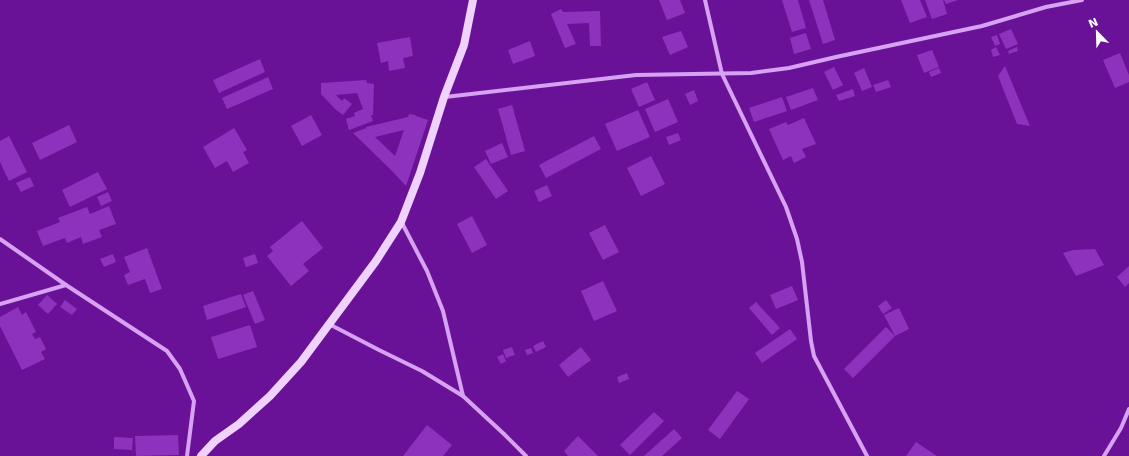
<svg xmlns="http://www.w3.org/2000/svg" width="1129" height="456" font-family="'DejaVu Sans',sans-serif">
<rect width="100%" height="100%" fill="#6a1297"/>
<g fill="#8c32bc" fill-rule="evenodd">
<polygon points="659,0 680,0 685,13 667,20"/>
<polygon points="782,0 798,0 806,28 792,32"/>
<polygon points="809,0 823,0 835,40 823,44"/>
<polygon points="901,0 920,0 927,17 910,23"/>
<polygon points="925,0 943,0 947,14 932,19"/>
<polygon points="944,0 958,0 946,4"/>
<polygon points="561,9 563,12 600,11 601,46 590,46 589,23 567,24 576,44 565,48 551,14"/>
<polygon points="1011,29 1018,44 1006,49 999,34"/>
<polygon points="681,31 688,47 670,55 662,37"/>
<polygon points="806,33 811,49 794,54 790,38"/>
<polygon points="997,35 1000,44 995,46 991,37"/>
<polygon points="410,37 413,56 403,58 405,68 389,71 388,61 381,63 377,43"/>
<polygon points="530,41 535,56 513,64 508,50"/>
<polygon points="996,47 1000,55 993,57 991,50"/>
<polygon points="1017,47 1018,51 1009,54 1008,51"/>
<polygon points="932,50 939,67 924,73 917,55"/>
<polygon points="1120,53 1129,75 1129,82 1115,88 1103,60"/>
<polygon points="260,59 265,72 219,93 213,80"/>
<polygon points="1005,66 1030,126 1017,124 998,76"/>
<polygon points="834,67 843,85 833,90 824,72"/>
<polygon points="864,68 872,87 862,91 854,73"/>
<polygon points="939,68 941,73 931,77 929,72"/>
<polygon points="268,77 273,89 227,109 222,98"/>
<polygon points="366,80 367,83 374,84 373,115 371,115 373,121 349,130 346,119 355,116 354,113 363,109 357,93 336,95 342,101 344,98 352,104 343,115 335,109 321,94 321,83"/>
<polygon points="888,80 891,87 876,92 873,85"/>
<polygon points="647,82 655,100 639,107 631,89"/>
<polygon points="813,88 818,100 791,110 786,97"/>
<polygon points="853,89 855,96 839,101 836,95"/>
<polygon points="694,90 698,101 690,105 685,94"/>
<polygon points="782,97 787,111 754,122 749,108"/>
<polygon points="668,99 678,122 655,132 645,109"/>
<polygon points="512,105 525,151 511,155 498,109"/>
<polygon points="638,110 650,137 617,151 605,124"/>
<path d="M409,114L415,115L416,116L428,120L406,186L391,170L353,133L366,128V127L408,117ZM404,130L395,156L375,137Z"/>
<polygon points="311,115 322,135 302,146 291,126"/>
<polygon points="804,118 816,144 802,149 806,157 794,163 791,156 783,160 769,129 786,122 788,125"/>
<polygon points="69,125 77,142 40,160 32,143"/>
<polygon points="234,128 247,150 243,152 249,163 233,172 227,161 215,168 203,147"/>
<polygon points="678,133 681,140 669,145 666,137"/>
<polygon points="9,136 27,172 9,181 0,162 0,141"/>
<polygon points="594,136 601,149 546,178 539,165"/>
<polygon points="502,143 508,157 491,164 485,151"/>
<polygon points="651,156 665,184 641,196 627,168"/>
<polygon points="486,159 508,191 496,199 474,167"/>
<polygon points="98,172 107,189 70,207 62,190"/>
<polygon points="30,177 34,186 21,192 16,183"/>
<polygon points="547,185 552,196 539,202 534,191"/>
<polygon points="108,192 112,201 101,206 97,197"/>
<polygon points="109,206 116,224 99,230 102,237 83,244 81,237 67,243 65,238 43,246 37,231 60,222 58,218 87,207 90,214"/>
<polygon points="472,216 487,245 472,253 457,224"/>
<polygon points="302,221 323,248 303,264 309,271 291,286 267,256 273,251 270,247"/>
<polygon points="605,225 619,252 603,260 589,233"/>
<polygon points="147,248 162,289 150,293 145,279 128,285 124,275 130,272 124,257"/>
<polygon points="1095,249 1104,265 1076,276 1063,253 1073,250"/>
<polygon points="113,254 116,262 104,267 100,259"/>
<polygon points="255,254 258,263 246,267 243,258"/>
<polygon points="1129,266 1129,283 1125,287 1117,277"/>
<polygon points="603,281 617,311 594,321 581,291"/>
<polygon points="792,286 798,300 776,309 770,295"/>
<polygon points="253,291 265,320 255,324 243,295"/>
<polygon points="241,294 246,307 207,320 203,306"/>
<polygon points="47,295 57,304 48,314 38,305"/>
<polygon points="65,300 77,309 72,315 60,307"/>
<polygon points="886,300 892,308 883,314 878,306"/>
<polygon points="756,302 780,328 772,335 749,308"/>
<polygon points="18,307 22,315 26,312 36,332 32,334 35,339 40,337 46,349 41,352 45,359 22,370 0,326 0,317"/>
<polygon points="899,308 909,329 895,336 884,315"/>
<polygon points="250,325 257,347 218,359 211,337"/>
<polygon points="886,327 895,336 853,378 844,369"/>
<polygon points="790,329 797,339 762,363 755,353"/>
<polygon points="543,341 546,347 536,352 533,346"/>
<polygon points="512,347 515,355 506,358 503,350"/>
<polygon points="581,347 591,360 568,377 559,365"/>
<polygon points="531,348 533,353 527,355 525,350"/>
<polygon points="503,354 506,361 501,364 497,357"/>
<polygon points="627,373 629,379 619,383 617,377"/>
<polygon points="737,391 749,399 720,439 708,430"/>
<polygon points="654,412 664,421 630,455 620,445"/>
<polygon points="427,425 452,445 443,456 403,456"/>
<polygon points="674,429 682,438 662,456 644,456"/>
<polygon points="178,435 179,455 136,456 135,436"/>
<polygon points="578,436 598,456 568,456 564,451"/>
<polygon points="114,437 133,438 132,450 114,449"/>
<polygon points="916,442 937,456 906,456"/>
</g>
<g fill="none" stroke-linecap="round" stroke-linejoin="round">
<g stroke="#d7a2f3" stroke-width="4">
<polyline points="705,0 722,74 786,207 797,239 802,262 811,341 814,356 867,456"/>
<polyline points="445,97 636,75 751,73 789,68 836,57 982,26 1046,7 1082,0"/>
<polyline points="402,223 427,271 443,311 463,396"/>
<polyline points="0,239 66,285 167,351 180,369 194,401 187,456"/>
<polyline points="0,304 66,285"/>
<polyline points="329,324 379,350 422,371 463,396 504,434 526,456"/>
<polyline points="1104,456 1121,428 1129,409"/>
</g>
<polyline stroke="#efd2fd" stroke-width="8" points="201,456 215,441 239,424 270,396 301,362 376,261 401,222 420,173 444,97 464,45 473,0"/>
</g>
<g transform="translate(1097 32) rotate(337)" stroke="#6a1297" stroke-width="3" paint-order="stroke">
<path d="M0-3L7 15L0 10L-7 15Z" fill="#ffffff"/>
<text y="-6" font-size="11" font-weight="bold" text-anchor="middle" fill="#ffffff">N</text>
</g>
</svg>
